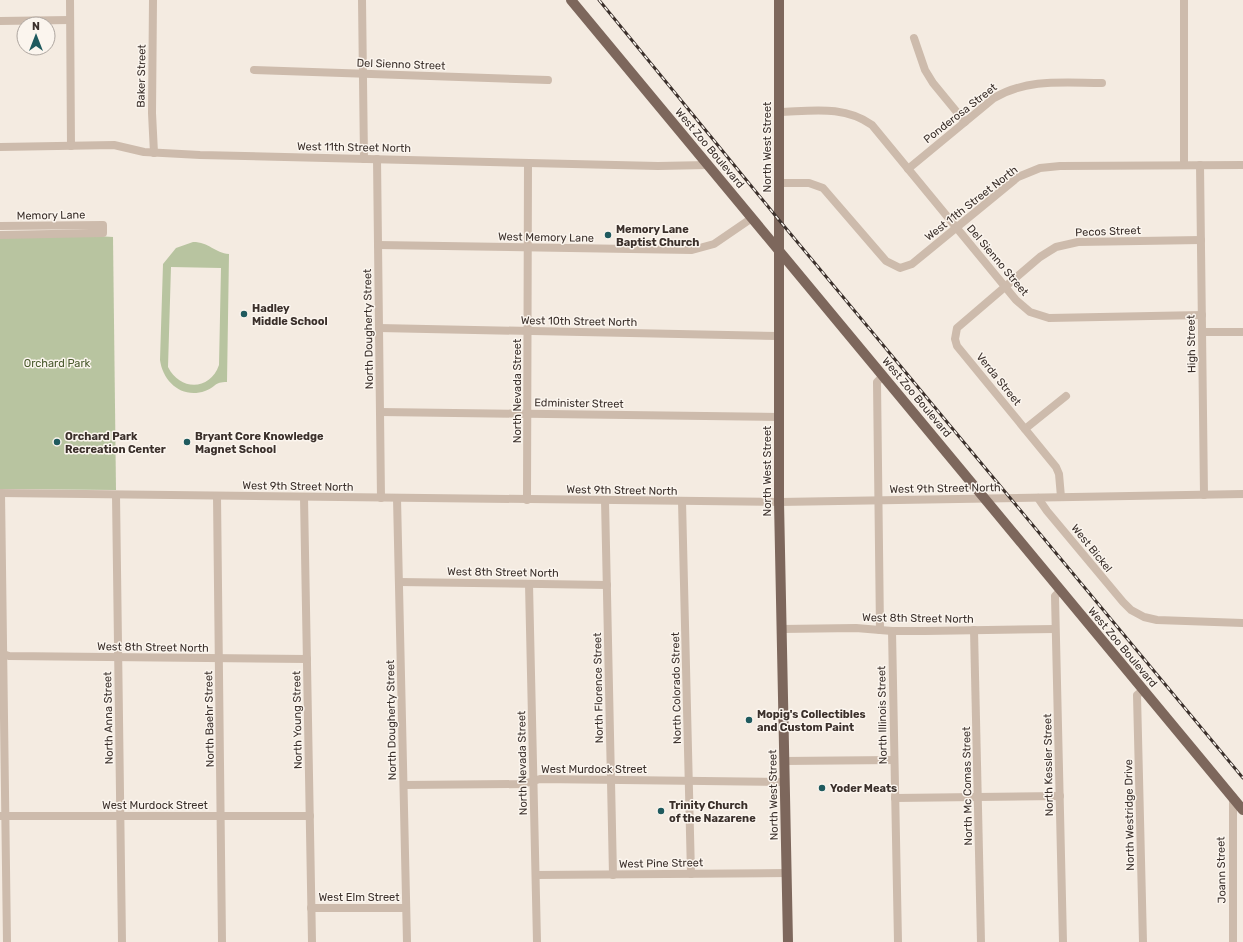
<svg xmlns="http://www.w3.org/2000/svg" width="1243" height="942" font-family="Rubik,sans-serif">
<rect width="100%" height="100%" fill="#f4ebe1"/>
<g fill="#b8c4a0" fill-rule="evenodd">
<polygon points="97,236 113,237 116,490 0,489 0,237"/>
<path d="M193,242C209,242 215,253 229,254L227,382C214,382 216,387 205,391C182,399 163,382 160,360L163,264L176,248ZM171,267L221,268L219,365C210,391 180,391 168,367Z"/>
</g>
<g fill="none" stroke-linecap="round" stroke-linejoin="round">
<g stroke="#cdbbac" stroke-width="8">
<polyline points="70,0 71,146"/>
<polyline points="153,0 152,113 154,153"/>
<polyline points="362,0 364,159"/>
<polyline points="1184,0 1184,165"/>
<polyline points="0,21 70,20"/>
<polyline points="914,38 925,70 933,83 965,122"/>
<polyline points="254,70 548,80"/>
<path d="M779,112C812,111 844,105 872,125L1016,300L1030,312L1049,318L1202,315"/>
<polyline points="0,147 114,145 144,152 200,155 658,166 708,165"/>
<polyline points="377,159 381,498"/>
<polyline points="1200,165 1204,495"/>
<path d="M908,169L994,98C1027,78 1066,83 1102,83"/>
<polyline points="779,183 809,183 823,188 886,261 900,268 912,264 1018,177 1040,168 1060,166 1243,165"/>
<polyline points="0,226 103,225 103,233 0,235"/>
<polyline points="378,245 692,250 714,244 752,218"/>
<polyline points="379,328 778,336"/>
<polyline points="1202,332 1243,332"/>
<polyline points="380,412 779,417"/>
<polyline points="1025,429 1066,396"/>
<polyline points="0,493 779,502 1243,494"/>
<polyline points="1,493 7,942"/>
<polyline points="116,495 122,942"/>
<polyline points="217,496 222,942"/>
<polyline points="304,497 312,942"/>
<polyline points="1061,497 1059,474 1056,467 957,346 955,339 957,328 1040,257 1056,247 1078,242 1201,240"/>
<polyline points="397,498 407,942"/>
<polyline points="1038,498 1047,511 1123,602 1131,610 1144,617 1157,620 1243,623"/>
<polyline points="527,500 528,163"/>
<polyline points="605,500 613,875"/>
<polyline points="682,501 691,874"/>
<polyline points="399,582 607,585"/>
<polyline points="529,584 537,942"/>
<polyline points="1061,590 1055,596 1063,942"/>
<polyline points="781,629 856,628 892,631 925,631 1055,629"/>
<polyline points="880,630 877,382 883,376"/>
<polyline points="974,630 981,942"/>
<polyline points="892,631 898,942"/>
<polyline points="0,653 9,656 307,659"/>
<polyline points="784,761 894,760"/>
<polyline points="404,785 523,784 540,779 785,782"/>
<polyline points="1233,797 1233,942"/>
<polyline points="895,798 1060,796"/>
<polyline points="0,816 310,816"/>
<polyline points="536,875 787,873"/>
<polyline points="311,908 406,908"/>
<polyline points="1143,942 1137,695 1143,690"/>
</g>
<g stroke="#7d675c" stroke-width="10">
<polyline points="571,0 1243,810"/>
<polyline points="779,0 779,502 788,942"/>
</g>
<defs>
<polyline id="rail" points="599,0 779,220 1243,778"/>
</defs>
<use href="#rail" stroke="#3b302b" stroke-width="3"/>
<use href="#rail" stroke="#fbf5ee" stroke-width="1.5" stroke-dasharray="4.5" stroke-linecap="butt"/>
</g>
<g fill="#1f5a5e" stroke="#fbf5ee" stroke-width="1.5">
<circle cx="608" cy="235" r="4"/>
<circle cx="244" cy="314" r="4"/>
<circle cx="57" cy="442" r="4"/>
<circle cx="187" cy="442" r="4"/>
<circle cx="749" cy="720" r="4"/>
<circle cx="822" cy="788" r="4"/>
<circle cx="661" cy="811" r="4"/>
</g>
<g text-anchor="middle" stroke-width="3" stroke-linejoin="round" paint-order="stroke">
<g font-size="11" fill="#3b302b" stroke="#fbf5ee">
<text transform="translate(401 64) rotate(2)" y="4">Del Sienno Street</text>
<text transform="translate(141 76) rotate(-89)" y="4">Baker Street</text>
<text transform="translate(960 113) rotate(-38)" y="4">Ponderosa Street</text>
<text transform="translate(354 147) rotate(1)" y="4">West 11th Street North</text>
<text transform="translate(767 147) rotate(-90)" y="4">North West Street</text>
<text transform="translate(710 148) rotate(50)" y="4">West Zoo Boulevard</text>
<text transform="translate(971 203) rotate(-38)" y="4">West 11th Street North</text>
<text transform="translate(51 215) rotate(-1)" y="4">Memory Lane</text>
<text transform="translate(1108 231) rotate(-2)" y="4">Pecos Street</text>
<text transform="translate(546 237) rotate(1)" y="4">West Memory Lane</text>
<text transform="translate(998 260) rotate(50)" y="4">Del Sienno Street</text>
<text transform="translate(579 321) rotate(1)" y="4">West 10th Street North</text>
<text transform="translate(368 329) rotate(-91)" y="4">North Dougherty Street</text>
<text transform="translate(1191 344) rotate(-91)" y="4">High Street</text>
<text transform="translate(999 379) rotate(51)" y="4">Verda Street</text>
<text transform="translate(517 391) rotate(-90)" y="4">North Nevada Street</text>
<text transform="translate(917 397) rotate(50)" y="4">West Zoo Boulevard</text>
<text transform="translate(579 403) rotate(1)" y="4">Edminister Street</text>
<text transform="translate(767 471) rotate(-90)" y="4">North West Street</text>
<text transform="translate(298 486) rotate(1)" y="4">West 9th Street North</text>
<text transform="translate(945 488) rotate(-1)" y="4">West 9th Street North</text>
<text transform="translate(622 490) rotate(1)" y="4">West 9th Street North</text>
<text transform="translate(1092 548) rotate(51)" y="4">West Bickel</text>
<text transform="translate(503 572) rotate(1)" y="4">West 8th Street North</text>
<text transform="translate(918 618) rotate(1)" y="4">West 8th Street North</text>
<text transform="translate(153 647) rotate(1)" y="4">West 8th Street North</text>
<text transform="translate(1123 647) rotate(50)" y="4">West Zoo Boulevard</text>
<text transform="translate(598 688) rotate(-91)" y="4">North Florence Street</text>
<text transform="translate(676 688) rotate(-91)" y="4">North Colorado Street</text>
<text transform="translate(882 715) rotate(-91)" y="4">North Illinois Street</text>
<text transform="translate(108 718) rotate(-91)" y="4">North Anna Street</text>
<text transform="translate(209 719) rotate(-91)" y="4">North Baehr Street</text>
<text transform="translate(297 720) rotate(-91)" y="4">North Young Street</text>
<text transform="translate(391 720) rotate(-91)" y="4">North Dougherty Street</text>
<text transform="translate(522 763) rotate(-91)" y="4">North Nevada Street</text>
<text transform="translate(1048 765) rotate(-91)" y="4">North Kessler Street</text>
<text x="594" y="773">West Murdock Street</text>
<text transform="translate(967 786) rotate(-91)" y="4">North Mc Comas Street</text>
<text transform="translate(773 795) rotate(-91)" y="4">North West Street</text>
<text x="155" y="809">West Murdock Street</text>
<text transform="translate(1129 815) rotate(-91)" y="4">North Westridge Drive</text>
<text transform="translate(661 863) rotate(-1)" y="4">West Pine Street</text>
<text transform="translate(1221 870) rotate(-91)" y="4">Joann Street</text>
<text x="359" y="901">West Elm Street</text>
</g>
<g font-size="11" font-weight="bold" fill="#3b302b" stroke="#fbf5ee" text-anchor="start">
<text x="616" y="233">Memory Lane<tspan x="616" dy="13">Baptist Church</tspan></text>
<text x="252" y="312">Hadley<tspan x="252" dy="13">Middle School</tspan></text>
<text x="65" y="440">Orchard Park<tspan x="65" dy="13">Recreation Center</tspan></text>
<text x="195" y="440">Bryant Core Knowledge<tspan x="195" dy="13">Magnet School</tspan></text>
<text x="757" y="718">Mopig's Collectibles<tspan x="757" dy="13">and Custom Paint</tspan></text>
<text x="830" y="792">Yoder Meats</text>
<text x="669" y="809">Trinity Church<tspan x="669" dy="13">of the Nazarene</tspan></text>
</g>
<g font-size="11" fill="#4a5a2e" stroke="#fbf5ee">
<text x="57" y="367">Orchard Park</text>
</g>
</g>
<g transform="translate(36 36)"><circle r="19" fill="#fbf5ee" stroke="#aea6a0"/>
<path d="M0-3L7 15L0 10L-7 15Z" fill="#1f5a5e"/>
<text y="-6" font-size="11" font-weight="bold" text-anchor="middle" fill="#3b302b">N</text>
</g>
</svg>
